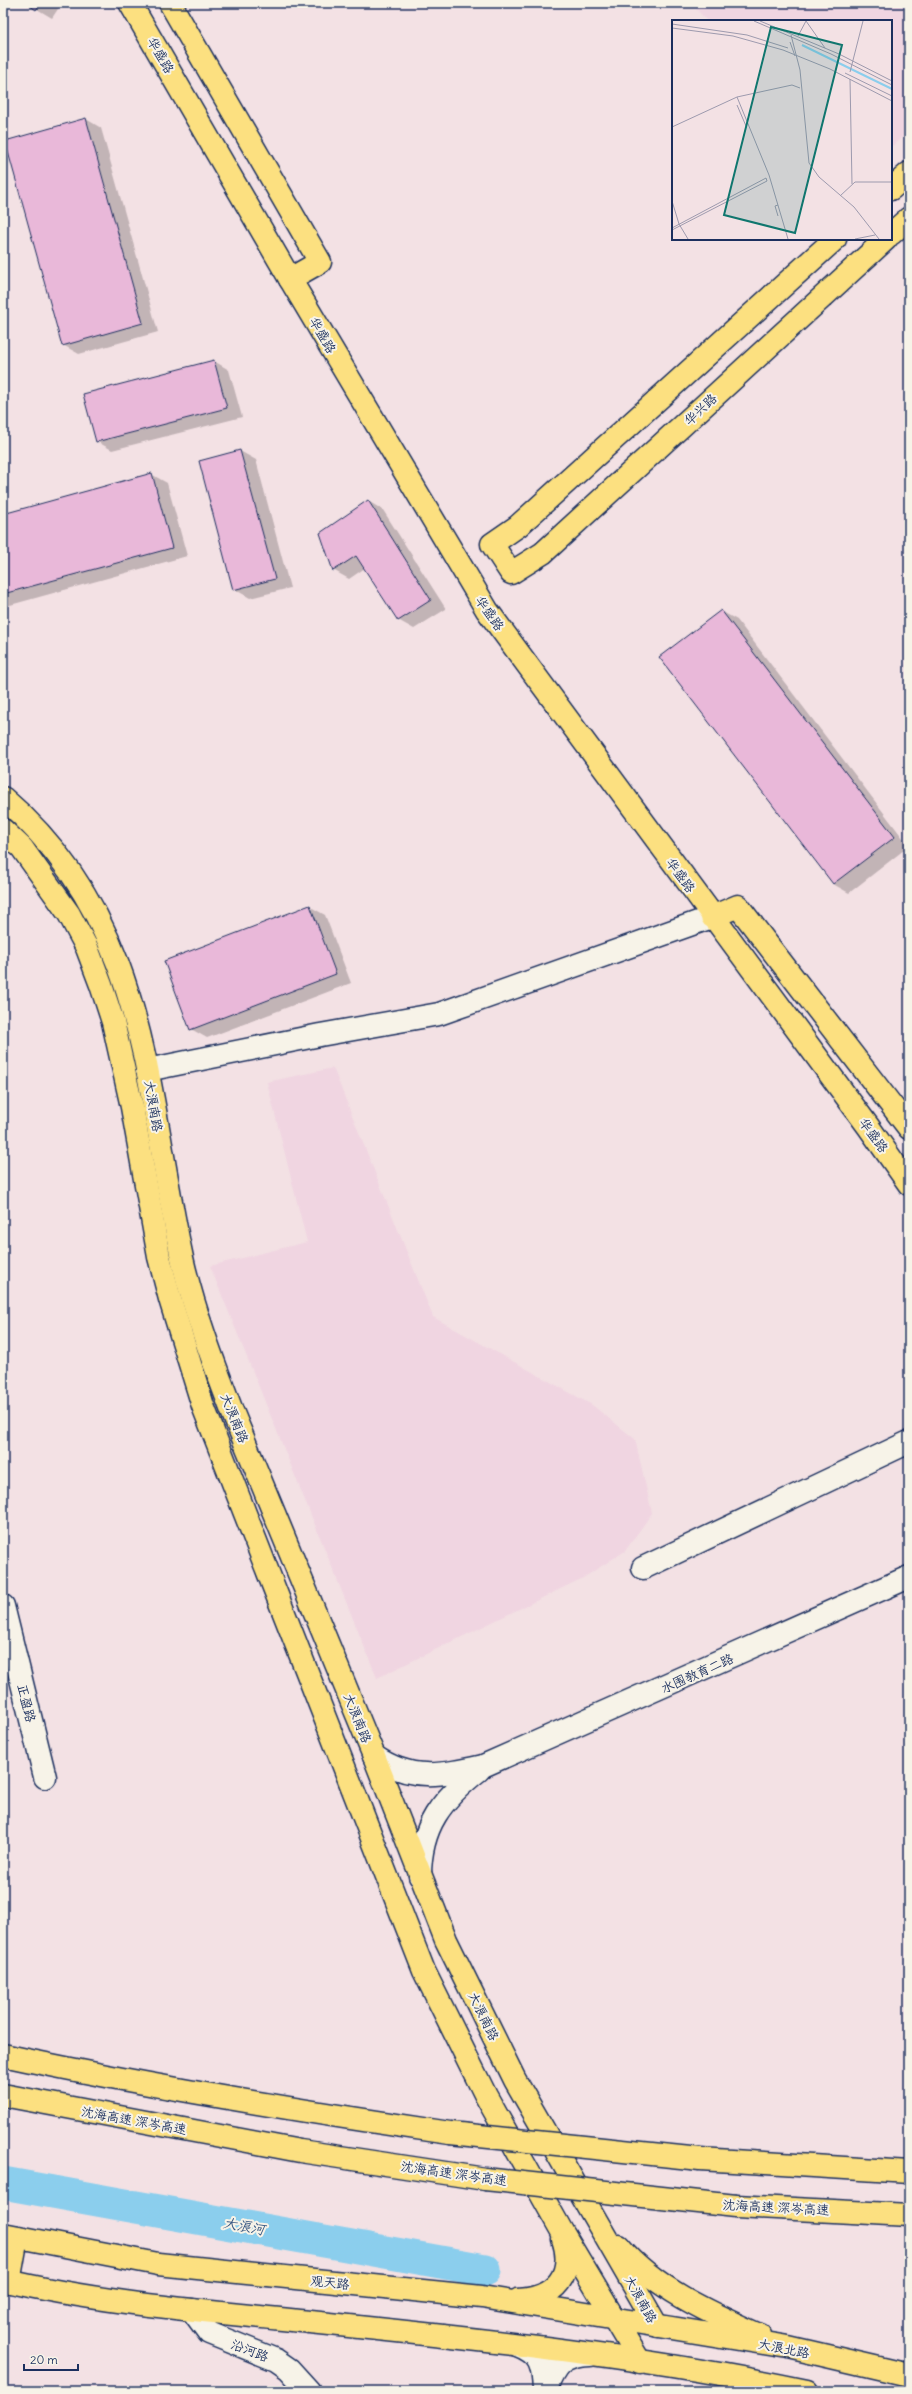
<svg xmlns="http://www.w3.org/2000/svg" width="912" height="2394" font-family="Delius,'LXGW WenKai TC',sans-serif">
<rect width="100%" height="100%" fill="#f3e1e4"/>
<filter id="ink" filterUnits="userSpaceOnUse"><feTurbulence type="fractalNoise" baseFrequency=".025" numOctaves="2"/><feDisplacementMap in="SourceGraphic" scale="8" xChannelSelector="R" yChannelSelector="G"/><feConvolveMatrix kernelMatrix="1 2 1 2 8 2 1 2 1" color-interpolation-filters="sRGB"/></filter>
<g filter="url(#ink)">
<g fill="#f0d5e1">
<polygon points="691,3 909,3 909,131 891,147 891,21 707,21"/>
<polygon points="333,1068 433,1317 592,1405 635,1439 652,1513 625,1551 583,1578 377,1678 210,1266 307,1242 267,1082"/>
</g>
<g fill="#0003">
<polygon points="27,3 62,3 52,18"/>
<polygon points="86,119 101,128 158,332 79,354 63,345"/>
<polygon points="214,361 229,370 242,417 112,450 96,441"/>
<polygon points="240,451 256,460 290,588 250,598 234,589 201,462"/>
<polygon points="151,474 167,483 187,556 3,607 3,515"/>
<polygon points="368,501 383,510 446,609 414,629 398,620 365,568 349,579 333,570"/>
<polygon points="721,611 737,620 909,846 849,893 833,884"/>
<polygon points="309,906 325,915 351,983 207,1038 191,1029"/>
</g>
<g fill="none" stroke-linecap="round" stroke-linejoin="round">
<polyline stroke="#8bceed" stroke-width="33" points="3,2183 485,2270"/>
</g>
<g fill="#e9b8d9" stroke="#1b2f5e">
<polygon points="26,3 41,3 36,10"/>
<polygon points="86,118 143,323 62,346 5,141"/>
<polygon points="214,360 227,408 96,442 83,394"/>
<polygon points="240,450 275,579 233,590 199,461"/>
<polygon points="152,473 172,548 3,594 3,514"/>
<polygon points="368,500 431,600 398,621 356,556 333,571 320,533"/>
<polygon points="721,610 895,837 833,884 659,657"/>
<polygon points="310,905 336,974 190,1030 164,961"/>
</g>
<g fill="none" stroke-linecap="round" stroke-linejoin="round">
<defs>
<g id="minor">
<polyline points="147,1070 320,1035 439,1014 712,917"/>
<polyline points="643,1568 909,1442"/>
<polyline points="3,1606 45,1777"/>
<path d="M374,1756C411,1782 442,1775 483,1766L909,1577"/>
<path d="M420,1876C420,1826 442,1799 479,1770"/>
<polyline points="192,2310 209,2333 276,2360 289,2369 309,2391"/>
<path d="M517,2345C541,2354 543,2366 544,2391"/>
<path d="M545,2391C555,2366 561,2356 590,2355"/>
</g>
<g id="major">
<polyline points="130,3 290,279 487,610 868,1126 909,1184"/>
<polyline points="170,3 320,262 290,279"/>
<polyline points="891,189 909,173"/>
<polyline points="891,234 909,218"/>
<polyline points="835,239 518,526 492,544 511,573 543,553 886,239"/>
<path d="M3,798C148,921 145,1088 182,1258C194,1311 213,1361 232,1411L374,1756L446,1940L515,2080L657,2326"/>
<polyline points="3,830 22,848 69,914 87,948 101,985 113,1022 132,1107 159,1257 170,1299 203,1406 424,1971 486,2096 564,2235 640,2362"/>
<polyline points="712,917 738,906 909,1128"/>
<polyline points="3,2234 158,2264 482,2297 788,2347 909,2375"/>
<path d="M619,2246C654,2288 710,2313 759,2335"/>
<path d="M3,2280C104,2304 208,2311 310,2322C476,2339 643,2356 807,2391"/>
<polyline points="9,2282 17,2237"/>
<path d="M518,2300C555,2298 575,2275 563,2239"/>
</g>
<g id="highway">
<path d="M3,2055C151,2087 300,2111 450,2133"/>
<polyline points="3,2095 300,2151 485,2179"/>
<polyline points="700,2159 909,2172"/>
<polyline points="736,2206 909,2215"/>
</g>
</defs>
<use href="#minor" stroke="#1b2f5e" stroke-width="25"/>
<use href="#major" stroke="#1b2f5e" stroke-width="25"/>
<use href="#highway" stroke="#1b2f5e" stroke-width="25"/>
<use href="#minor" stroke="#f7f3e8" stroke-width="22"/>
<use href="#major" stroke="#fce080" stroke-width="22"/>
<use href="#highway" stroke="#fce080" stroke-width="22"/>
<defs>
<g id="highway-bridge">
<polyline points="450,2133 700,2159"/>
<polyline points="485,2179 736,2206"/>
</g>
</defs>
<use href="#highway-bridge" stroke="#1b2f5e" stroke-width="25" stroke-linecap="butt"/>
<use href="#highway-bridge" stroke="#fce080" stroke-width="22"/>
</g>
</g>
<g text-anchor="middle" stroke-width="4" stroke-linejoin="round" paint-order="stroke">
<g font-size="13" fill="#1b2f5e" stroke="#f7f3e8">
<text transform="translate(161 55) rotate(60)" y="5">华盛路</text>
<text transform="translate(323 335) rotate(60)" y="5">华盛路</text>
<text transform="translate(700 409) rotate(-43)" y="5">华兴路</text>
<text transform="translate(490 613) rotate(55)" y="5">华盛路</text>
<text transform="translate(681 875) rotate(54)" y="5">华盛路</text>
<text transform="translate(154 1106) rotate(80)" y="5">大浪南路</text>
<text transform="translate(874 1135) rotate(54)" y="5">华盛路</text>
<text transform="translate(235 1418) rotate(68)" y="5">大浪南路</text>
<text transform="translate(697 1673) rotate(-24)" y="5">水围教育二路</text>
<text transform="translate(27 1703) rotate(76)" y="5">正盈路</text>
<text transform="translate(358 1718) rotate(68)" y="5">大浪南路</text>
<text transform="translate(484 2016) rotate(64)" y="5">大浪南路</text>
<text transform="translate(134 2120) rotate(10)" y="5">沈海高速 深岑高速</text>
<text transform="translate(454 2173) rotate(8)" y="5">沈海高速 深岑高速</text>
<text transform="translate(776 2207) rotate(3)" y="5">沈海高速 深岑高速</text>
<text transform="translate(330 2282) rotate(6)" y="5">观天路</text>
<text transform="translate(641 2299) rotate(61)" y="5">大浪南路</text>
<text transform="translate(784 2348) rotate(11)" y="5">大浪北路</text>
<text transform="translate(250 2350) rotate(21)" y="5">沿河路</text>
</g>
<g font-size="14" font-style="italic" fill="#375782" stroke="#f7f3e8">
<text transform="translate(244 2226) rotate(10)" y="5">大浪河</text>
</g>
</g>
<g transform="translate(672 20)">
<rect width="220" height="220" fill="#f3e1e4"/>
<path fill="none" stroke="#8bceed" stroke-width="2" d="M130,25L220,69"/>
<path fill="none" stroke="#9d9aae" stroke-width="1" d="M82,1L159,34L220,65M88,1L167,34L220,61M134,1L153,28M0,4L75,15L116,28M0,8L61,16L111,30L158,49L220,81M119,15L128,50L137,143L147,157L182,187L207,219M126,16L134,1M118,22L123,36M178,52L191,1M173,53L220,76M178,59L180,164M65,77L120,65L128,68M65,77L97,155L116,219M65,85L74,106M0,107L65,77M168,176L183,162H220M0,181L7,204L16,219M106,185L103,186L106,196M0,208L94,158L95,161L0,210M183,219L203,215"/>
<path fill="#0f766e" fill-opacity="0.15" stroke="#0f766e" stroke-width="2" d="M99,7L170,25L123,213L52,195Z"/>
<rect width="220" height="220" fill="none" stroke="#1b2f5e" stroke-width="2"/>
</g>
<rect width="912" height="2394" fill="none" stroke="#f7f3e8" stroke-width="16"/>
<rect x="8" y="8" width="896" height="2378" fill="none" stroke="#1b2f5e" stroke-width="1.5" filter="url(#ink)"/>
<path d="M24 2364v6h54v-6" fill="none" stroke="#1b2f5e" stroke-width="2"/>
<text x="30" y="2364" font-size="12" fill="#1b2f5e" stroke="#f7f3e8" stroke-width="3" paint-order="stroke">20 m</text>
</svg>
